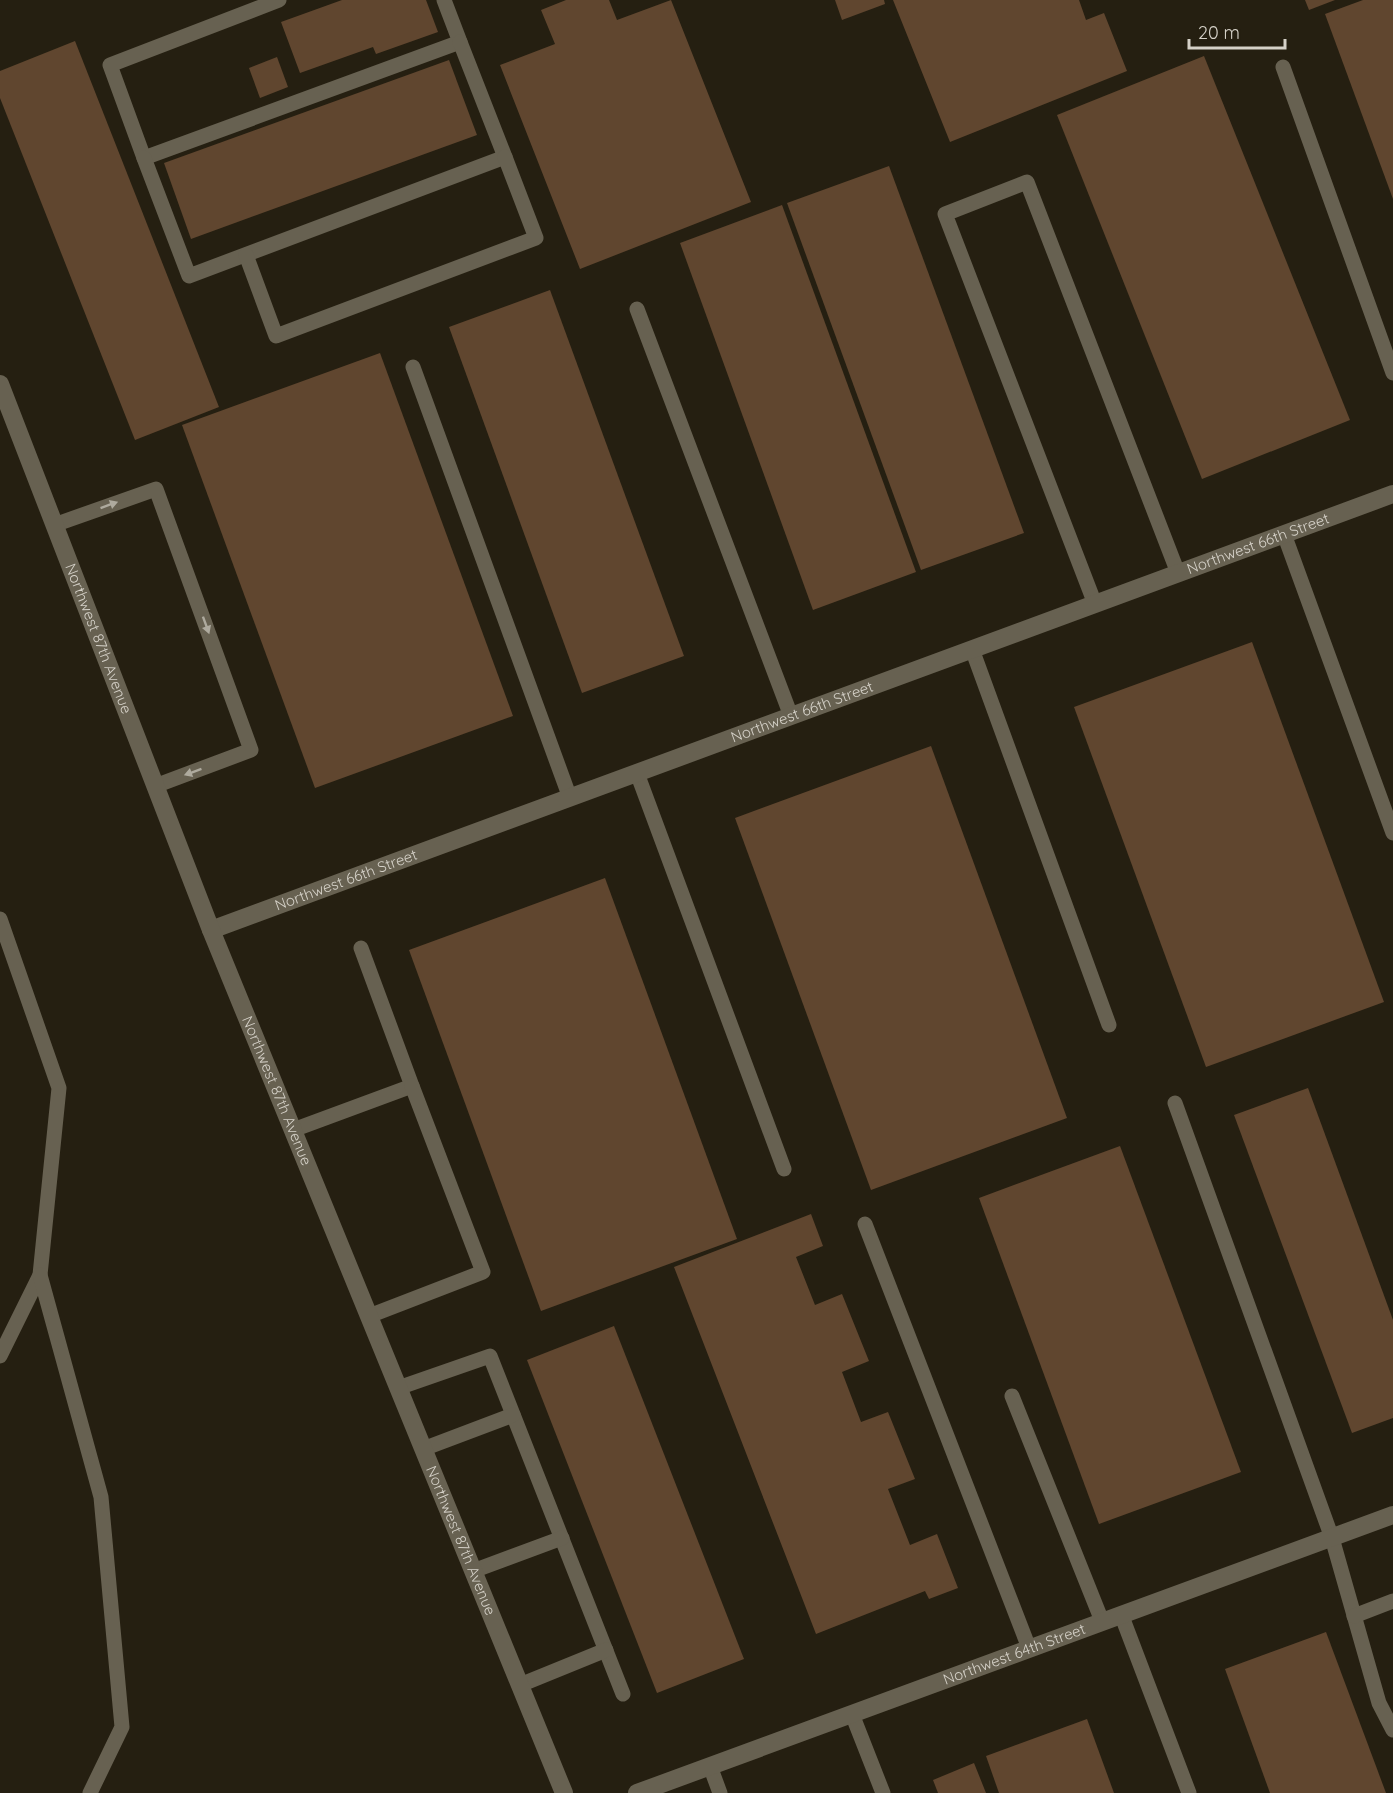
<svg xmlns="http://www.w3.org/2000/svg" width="1393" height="1793" font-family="Quicksand,sans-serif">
<rect width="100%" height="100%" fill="#251f11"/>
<g fill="#60462f">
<polygon points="342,0 426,0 438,32 376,54 373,47 300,73 281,22"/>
<polygon points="566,0 609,0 617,20 671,0 751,202 580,269 500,65 555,44 541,10"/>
<polygon points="835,0 884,0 885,4 842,20"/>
<polygon points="893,0 1079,0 1086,20 1104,13 1127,71 950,142"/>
<polygon points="1305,0 1335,0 1309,10"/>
<polygon points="1363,0 1393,0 1393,199 1325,14"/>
<polygon points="75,41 219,407 135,440 0,98 0,71"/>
<polygon points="1204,56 1350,420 1202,479 1057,115"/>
<polygon points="277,57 288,87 260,98 249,68"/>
<polygon points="449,60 477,135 191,239 164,163"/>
<polygon points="889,166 1024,533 921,570 787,203"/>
<polygon points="782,205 916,572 813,610 680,243"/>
<polygon points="550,290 684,656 582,693 449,327"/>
<polygon points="380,353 513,716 315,788 182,425"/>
<polygon points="1252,642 1384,1002 1206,1067 1074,707"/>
<polygon points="931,746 1067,1118 871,1190 735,818"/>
<polygon points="605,878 737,1239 541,1311 409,950"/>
<polygon points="1308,1088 1393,1320 1393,1418 1352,1433 1234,1115"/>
<polygon points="1120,1146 1241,1472 1099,1524 979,1198"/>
<polygon points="811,1214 823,1246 796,1257 815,1305 842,1294 869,1361 842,1372 861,1422 888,1412 915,1479 888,1489 910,1545 937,1534 958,1588 929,1599 925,1591 816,1634 674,1267"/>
<polygon points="614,1326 744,1659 657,1693 527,1360"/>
<polygon points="1326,1632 1386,1793 1270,1793 1225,1669"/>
<polygon points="1087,1719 1114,1793 999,1793 986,1756"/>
<polygon points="974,1763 986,1793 938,1793 933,1780"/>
</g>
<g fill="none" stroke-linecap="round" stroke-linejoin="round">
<g stroke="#676151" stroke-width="15">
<polyline points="279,0 110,65 144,158 460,42 444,0"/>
<polyline points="1283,67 1393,373"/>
<polyline points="144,158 189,276 505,157 460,42"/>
<polyline points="246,255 276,336 536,238 505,157"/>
<polyline points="637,309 791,716"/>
<polyline points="413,367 570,798"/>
<polyline points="54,525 156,489 251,750 155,786"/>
<polyline points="1284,534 1393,833"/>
<polyline points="1095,604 945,214 1027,182 1178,573"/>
<polyline points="972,649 1109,1025"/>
<polyline points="637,773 784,1169"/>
<polyline points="0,919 59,1088 40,1275 0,1356"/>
<polyline points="1175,1103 1332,1538 1379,1703 1393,1730"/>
<polyline points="293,1130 412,1086 361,948"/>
<polyline points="865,1224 1029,1648"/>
<polyline points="40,1275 101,1497 122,1727 90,1793"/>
<polyline points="369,1316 483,1272 412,1086"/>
<polyline points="398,1388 490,1356 623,1694"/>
<polyline points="1012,1396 1102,1621"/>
<polyline points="423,1449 513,1415"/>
<polyline points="473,1571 562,1538"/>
<polyline points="1121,1614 1189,1793"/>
<polyline points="1354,1616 1393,1601"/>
<polyline points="520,1685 606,1650"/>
<polyline points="852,1714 883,1793"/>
<polyline points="710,1766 720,1793"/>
</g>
<g stroke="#676151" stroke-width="18">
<path id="s1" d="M211,930L1393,494"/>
<path id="s2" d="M637,1793L1393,1515"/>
</g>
<path stroke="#676151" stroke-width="18" id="s3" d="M0,384L211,930L564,1793"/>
</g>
<defs><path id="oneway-solid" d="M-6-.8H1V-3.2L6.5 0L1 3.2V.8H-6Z" transform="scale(1.5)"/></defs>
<g fill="#aeaa9e">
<use href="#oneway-solid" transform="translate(109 505) rotate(-20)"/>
<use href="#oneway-solid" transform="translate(206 625) rotate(70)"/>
<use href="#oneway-solid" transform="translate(193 772) rotate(160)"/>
</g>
<g text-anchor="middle" stroke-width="4.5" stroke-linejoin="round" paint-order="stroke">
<g font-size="15" fill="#d5d1c8" stroke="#251f11">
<text dy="5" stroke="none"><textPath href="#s1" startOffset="1116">Northwest 66th Street</textPath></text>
<text dy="5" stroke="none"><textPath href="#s3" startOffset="273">Northwest 87th Avenue</textPath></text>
<text dy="5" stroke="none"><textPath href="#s1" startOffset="630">Northwest 66th Street</textPath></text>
<text dy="5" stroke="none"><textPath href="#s1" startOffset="144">Northwest 66th Street</textPath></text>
<text dy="5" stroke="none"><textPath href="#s3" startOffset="759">Northwest 87th Avenue</textPath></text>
<text dy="5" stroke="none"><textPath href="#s3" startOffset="1245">Northwest 87th Avenue</textPath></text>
<text dy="5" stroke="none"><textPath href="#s2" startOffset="402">Northwest 64th Street</textPath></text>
</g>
</g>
<path d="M1189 39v9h96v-9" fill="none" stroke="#d5d1c8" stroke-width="3"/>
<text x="1198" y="39" font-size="18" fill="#d5d1c8" stroke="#251f11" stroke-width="4.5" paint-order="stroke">20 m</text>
</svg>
